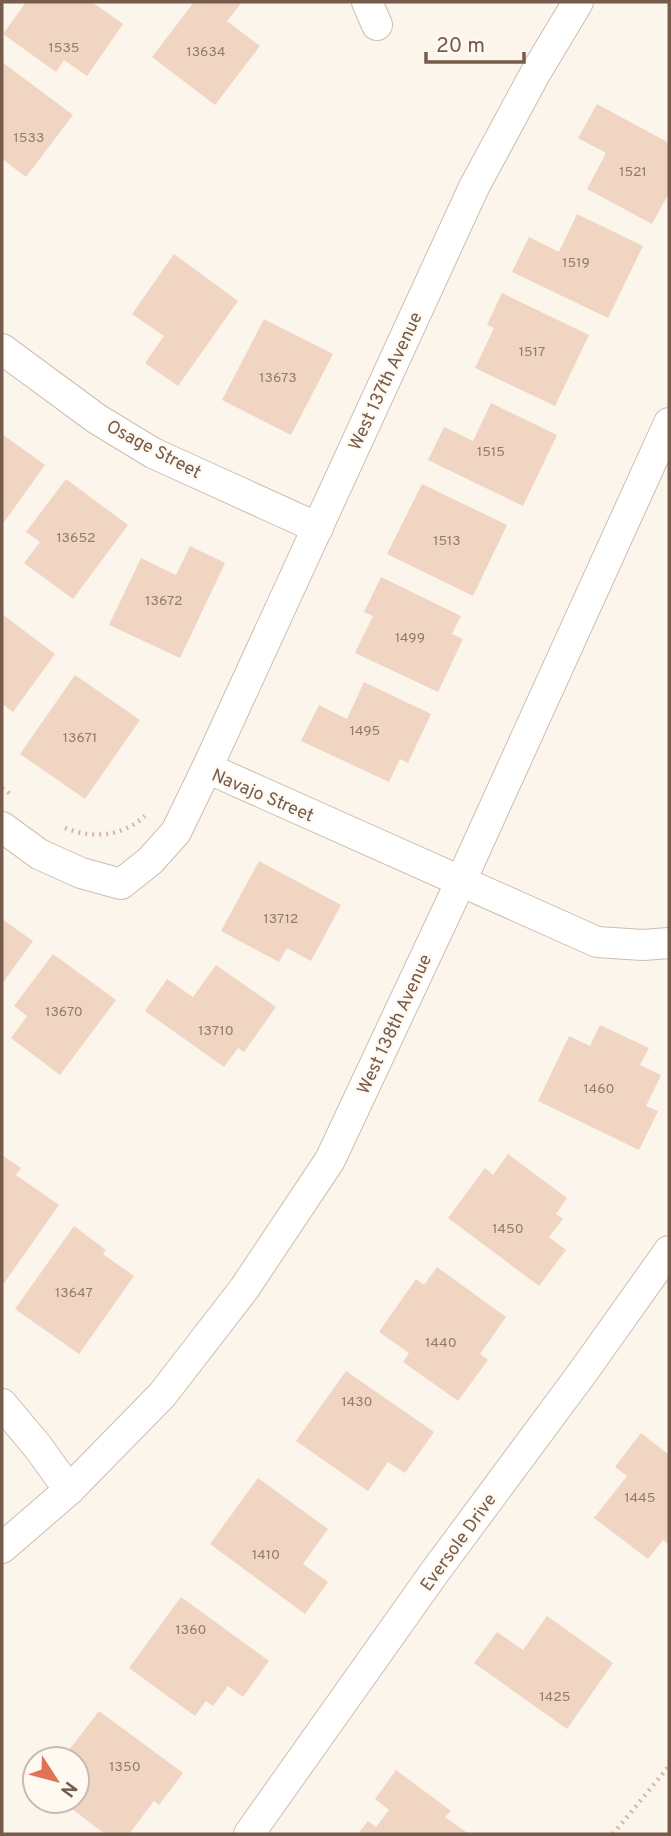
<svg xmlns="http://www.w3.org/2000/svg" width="671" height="1836" font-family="Overpass,sans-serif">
<rect width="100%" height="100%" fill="#fcf5eb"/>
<g fill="#f0d5c3">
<polygon points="26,2 92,2 123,24 87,76 64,60 56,72 3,34"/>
<polygon points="194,2 242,2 227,21 260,46 215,105 152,57"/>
<polygon points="2,62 73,115 26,177 2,159"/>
<polygon points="597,104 669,143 669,193 652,224 587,189 606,153 578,138"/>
<polygon points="577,214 643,246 608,318 512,272 529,237 559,252"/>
<polygon points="174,254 238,301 178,386 145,363 164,336 132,314"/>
<polygon points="502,293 589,335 555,406 475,368 494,328 487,325"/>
<polygon points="264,319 333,354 291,435 222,400"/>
<polygon points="491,403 557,435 523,506 428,460 444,427 473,441"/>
<polygon points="2,434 45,465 2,525"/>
<polygon points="66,479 128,525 73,599 24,563 40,542 26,532"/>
<polygon points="422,484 507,525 473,596 387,554"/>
<polygon points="190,546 225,563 180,658 109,625 141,558 176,575"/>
<polygon points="381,577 461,616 452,634 463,639 438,692 355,653 373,616 364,612"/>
<polygon points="2,614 55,654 13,712 2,704"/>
<polygon points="75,675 140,720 85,799 20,754"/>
<polygon points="364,682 431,714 408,763 400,759 389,782 301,741 319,705 347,719"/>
<polygon points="259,861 341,905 311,961 287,948 279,962 221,931"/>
<polygon points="2,919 33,941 2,984"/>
<polygon points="53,954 116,1000 60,1075 11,1038 27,1016 14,1006"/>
<polygon points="216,965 276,1007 244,1052 238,1048 224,1067 145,1011 167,979 193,997"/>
<polygon points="600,1025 649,1048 640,1065 661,1075 646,1106 658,1111 639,1150 538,1101 569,1036 590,1046"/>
<polygon points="508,1154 567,1198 556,1214 563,1219 549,1237 566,1250 539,1286 448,1218 485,1168 493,1175"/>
<polygon points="2,1155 21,1168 16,1175 59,1205 2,1286"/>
<polygon points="74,1226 106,1250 103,1254 134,1276 79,1354 15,1309"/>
<polygon points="437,1267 506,1317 480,1354 488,1360 458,1401 403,1362 409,1353 379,1332 416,1279 424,1285"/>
<polygon points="346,1371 434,1432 405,1473 388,1462 368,1491 296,1441"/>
<polygon points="641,1433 669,1455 669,1545 663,1540 648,1559 594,1518 627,1476 615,1467"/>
<polygon points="258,1478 328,1529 303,1564 328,1582 305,1614 210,1544"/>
<polygon points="181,1597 269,1661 243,1697 228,1686 213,1706 206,1701 195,1716 129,1668"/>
<polygon points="547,1616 613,1663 567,1729 474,1663 497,1632 523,1650"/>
<polygon points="99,1711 183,1773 159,1805 154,1801 129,1834 105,1834 64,1803 65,1801 77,1801 77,1759 62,1759"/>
<polygon points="396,1770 451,1811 445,1817 469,1834 358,1834 368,1821 376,1827 389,1810 375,1799"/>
</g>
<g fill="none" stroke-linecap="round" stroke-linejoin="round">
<defs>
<g id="minor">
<polyline points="367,2 377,25"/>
<polyline points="2,349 97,419 153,453 318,528"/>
<polyline points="207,768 474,187 536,72 578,2"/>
<polyline points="2,827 39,854 81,873 121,884 150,861 176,832 207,768 597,942 643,945 669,943"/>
<polyline points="2,1404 38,1447 69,1490"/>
<polyline points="2,1548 69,1490 162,1395 244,1289 330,1160 460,883 669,423"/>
<polyline points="249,1834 434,1573 583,1372 669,1251"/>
</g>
</defs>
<use href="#minor" stroke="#cebdb0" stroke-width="32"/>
<g stroke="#d6b8a6" stroke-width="4.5" stroke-dasharray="2 5" stroke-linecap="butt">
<polyline points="2,788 13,796"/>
<path d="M65,828C93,839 121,837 145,816"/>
<polyline points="613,1834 669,1766"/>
</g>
<use href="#minor" stroke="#fff" stroke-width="30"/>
</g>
<g text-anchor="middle" stroke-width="5" stroke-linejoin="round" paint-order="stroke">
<g font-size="14" fill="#957a6b">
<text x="64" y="52">1535</text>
<text x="206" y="56">13634</text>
<text x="29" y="142">1533</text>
<text x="633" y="176">1521</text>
<text x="576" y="267">1519</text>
<text x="532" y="356">1517</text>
<text x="278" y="382">13673</text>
<text x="491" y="456">1515</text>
<text x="76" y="542">13652</text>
<text x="447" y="545">1513</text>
<text x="164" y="605">13672</text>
<text x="410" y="642">1499</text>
<text x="365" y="735">1495</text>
<text x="80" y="742">13671</text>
<text x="281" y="923">13712</text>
<text x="64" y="1016">13670</text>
<text x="216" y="1035">13710</text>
<text x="599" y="1093">1460</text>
<text x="508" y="1233">1450</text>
<text x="74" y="1297">13647</text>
<text x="441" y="1347">1440</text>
<text x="357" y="1406">1430</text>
<text x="640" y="1502">1445</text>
<text x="266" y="1559">1410</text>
<text x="191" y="1634">1360</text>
<text x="555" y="1701">1425</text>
<text x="125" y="1771">1350</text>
</g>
<g font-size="18" fill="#775c4e" stroke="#fef9f1">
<text transform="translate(385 381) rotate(-65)" y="6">West 137th Avenue</text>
<text transform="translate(154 449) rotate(28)" y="6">Osage Street</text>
<text transform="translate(263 795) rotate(23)" y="6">Navajo Street</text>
<text transform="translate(394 1024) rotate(-65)" y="6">West 138th Avenue</text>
<text transform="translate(458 1542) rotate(-54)" y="6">Eversole Drive</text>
</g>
</g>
<rect width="671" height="1836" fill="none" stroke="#775c4e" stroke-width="7"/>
<g transform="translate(56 1780) rotate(126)"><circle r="33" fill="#fef9f1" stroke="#c8bab0" stroke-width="2"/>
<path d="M0-5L12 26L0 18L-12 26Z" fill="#e07356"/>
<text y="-10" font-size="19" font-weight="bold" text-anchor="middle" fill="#775c4e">N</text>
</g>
<path d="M426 52v10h98v-10" fill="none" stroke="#775c4e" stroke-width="3.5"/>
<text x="436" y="52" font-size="21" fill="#775c4e" stroke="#fef9f1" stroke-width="5" paint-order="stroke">20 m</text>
</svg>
